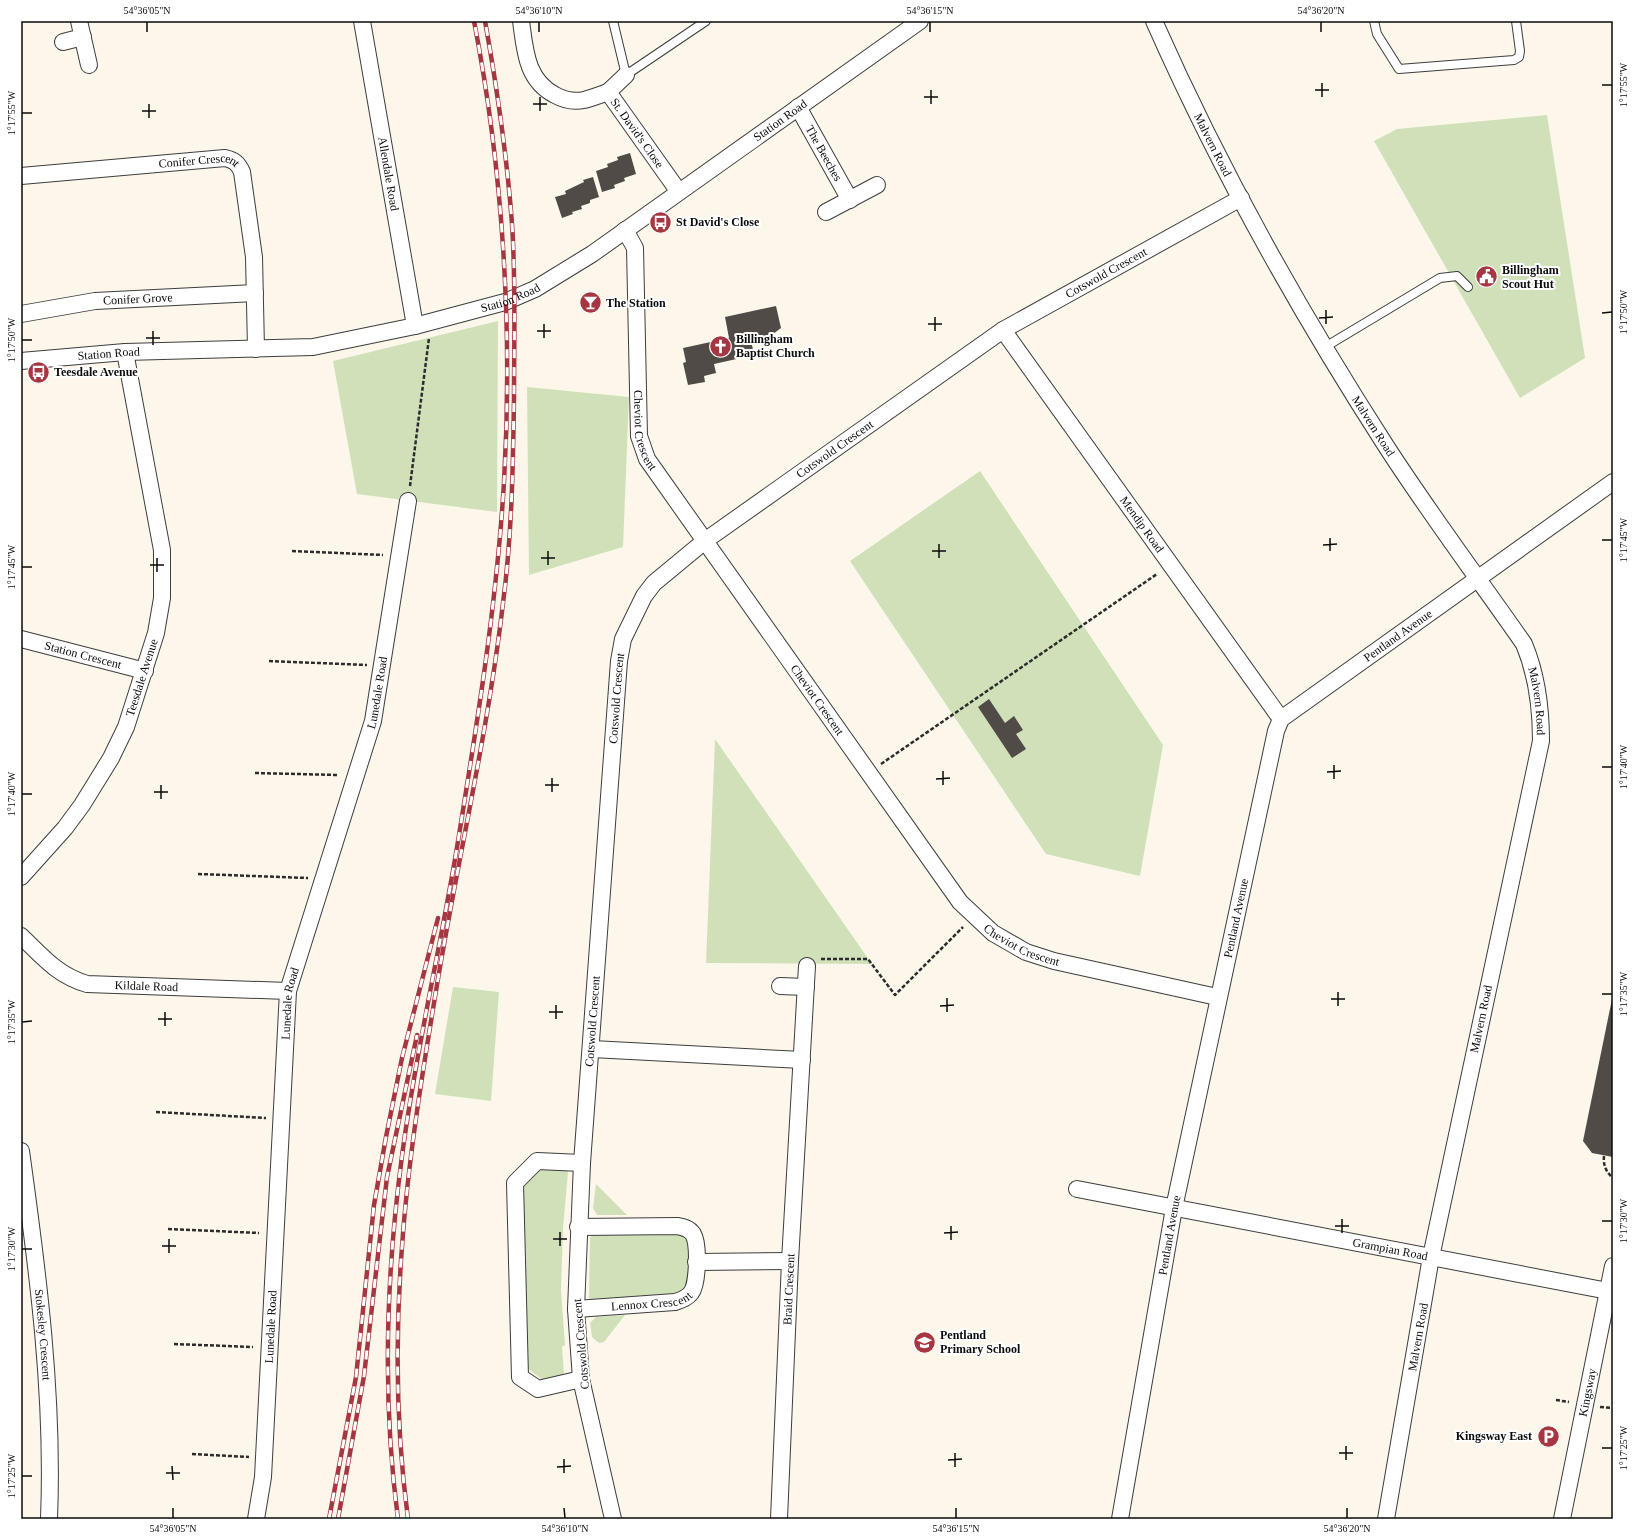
<svg xmlns="http://www.w3.org/2000/svg" width="1634" height="1540" font-family="'Times New Roman',serif">
<rect width="100%" height="100%" fill="#fcf7ea"/>
<g fill="#d0e1b9">
<polygon points="1547,115 1585,358 1520,398 1374,141 1397,129"/>
<polygon points="498,321 497,512 357,494 333,361"/>
<polygon points="527,387 629,397 623,547 529,575"/>
<polygon points="980,471 1163,745 1140,876 1046,854 850,561"/>
<polygon points="715,739 872,964 706,963"/>
<polygon points="453,987 499,992 491,1101 435,1094"/>
<polygon points="542,1166 565,1168 568,1172 563,1228 561,1290 565,1345 562,1347 564,1375 543,1380 527,1368 521,1181"/>
<polygon points="596,1184 627,1215 597,1215 593,1208"/>
<path d="M677,1232C683,1237 688,1240 689,1248L688,1286L680,1293L668,1297L595,1302L589,1298L590,1238L593,1234Z"/>
<polygon points="625,1315 604,1342 599,1343 592,1337 590,1323 596,1317"/>
</g>
<g fill="#514b48">
<polygon points="630,153 636,174 624,178 625,181 614,185 615,188 602,192 596,171 608,167 607,164 618,160 617,157"/>
<polygon points="593,177 599,197 590,200 590,203 581,206 582,209 572,212 573,214 562,218 555,197 566,194 565,191 584,182 583,180"/>
<polygon points="776,306 781,328 761,343 752,345 753,350 747,351 748,354 740,355 741,358 714,364 716,373 704,376 705,382 688,385 683,363 686,362 683,348 729,338 725,317"/>
<polygon points="989,699 1005,723 1014,716 1023,730 1016,734 1026,749 1012,758 978,707"/>
<polygon points="1612,999 1613,999 1613,1157 1592,1153 1583,1141"/>
</g>
<g fill="none" stroke-linecap="round" stroke-linejoin="round">
<defs>
<g id="lane">
<polyline points="613,21 626,75 706,21"/>
<polyline points="1374,21 1377,34 1399,69 1514,60 1519,57 1520,51 1516,21"/>
<polyline points="1325,347 1440,278 1457,276 1468,287"/>
</g>
<g id="street">
<polyline points="79,21 89,65"/>
<path id="s1" d="M362,21L415,326"/>
<path id="s2" d="M521,21C525,50 526,80 555,95C564,100 574,102 584,100C592,98 600,95 608,92L679,192"/>
<path id="s3" d="M1154,21C1219,168 1299,311 1386,446C1430,514 1478,578 1524,644C1537,675 1541,707 1541,741L1431,1257L1386,1519"/>
<polyline points="63,42 83,37"/>
<polyline points="608,92 626,75"/>
<path id="s4" d="M798,107L850,200"/>
<path id="s5" d="M21,176L225,158C234,160 238,163 242,172L254,257L256,349"/>
<polyline points="826,212 877,185"/>
<path id="s6" d="M625,230L635,248L639,436L647,459L960,902L993,933L1026,952L1054,961L1217,997"/>
<path id="s7" d="M21,314L95,301L255,293"/>
<path id="s8" d="M1003,330L1281,719"/>
<path id="s9" d="M21,361L125,352L313,347L415,326L505,302L535,289L592,254L920,21"/>
<path id="s10" d="M21,639L145,671"/>
<path id="s11" d="M21,877L65,828L82,805L111,758L126,727L156,633L162,598V550L125,352"/>
<path id="s12" d="M21,936C43,957 57,975 87,984L288,991"/>
<polyline points="780,986 806,987"/>
<polyline points="592,1049 802,1060"/>
<path id="s13" d="M21,1151C38,1273 54,1396 49,1519"/>
<path id="s14" d="M1077,1189L1608,1291"/>
<polyline points="696,1262 790,1261"/>
<path id="s15" d="M576,1309L675,1302C682,1300 687,1298 691,1293C698,1284 699,1244 693,1234C689,1228 683,1227 677,1226L578,1227"/>
<polyline points="581,1379 538,1389 520,1377 515,1183 537,1161 582,1163"/>
<path id="s16" d="M256,1519L263,1477L288,991L373,721L408,501"/>
<path id="s17" d="M613,1519L581,1379L576,1309L582,1163L619,661L623,639L644,596L654,583L706,540L1003,330L1241,198"/>
<path id="s18" d="M779,1519L790,1261L807,966"/>
<path id="s19" d="M1120,1519L1174,1208L1276,731L1281,719L1613,482"/>
<path id="s20" d="M1562,1519L1613,1266"/>
</g>
</defs>
<use href="#lane" stroke="#3d3d3d" stroke-width="10"/>
<use href="#street" stroke="#3d3d3d" stroke-width="18"/>
<g stroke="#2c2c2c" stroke-width="2.5" stroke-dasharray="4 2" stroke-linecap="butt">
<polyline points="410,486 429,338"/>
<polyline points="292,551 383,555"/>
<polyline points="269,661 367,665"/>
<polyline points="881,764 1157,574"/>
<polyline points="255,773 338,775"/>
<polyline points="198,874 308,878"/>
<polyline points="821,959 868,959 895,995 963,927"/>
<polyline points="156,1112 266,1118"/>
<path d="M1604,1156C1603,1165 1606,1172 1613,1178"/>
<polyline points="168,1229 259,1233"/>
<polyline points="174,1344 253,1347"/>
<polyline points="1556,1400 1569,1402"/>
<polyline points="1600,1407 1613,1408"/>
<polyline points="192,1454 249,1457"/>
</g>
<use href="#lane" stroke="#fff" stroke-width="8"/>
<use href="#street" stroke="#fff" stroke-width="16"/>
<defs>
<g id="rail">
<polyline points="329,1519 356,1377 374,1205 386,1137 402,1058 438,918"/>
<polyline points="338,1519 364,1376 387,1177 417,1035"/>
<path d="M398,1519C382,1399 386,1276 402,1156C416,1048 442,942 459,835C478,718 497,600 504,482C513,330 503,170 474,21"/>
<path d="M408,1519C396,1429 395,1337 402,1247C408,1161 422,1075 436,991C457,862 488,733 503,603C512,535 513,466 514,398C514,340 516,282 512,224C507,156 497,88 485,21"/>
</g>
</defs>
<use href="#rail" stroke="#a63642" stroke-width="4.5"/>
<use href="#rail" stroke="#fff" stroke-width="3" stroke-dasharray="9" stroke-linecap="butt"/>
</g>
<path fill="none" stroke="#0a0a0a" stroke-width="1.5" d="M147,22V32M539,22V32M930,22V32M1321,22V32M1322,83V97M1602,85H1612M931,90V104M1315,90H1329M540,97V111M924,97H938M149,104V118M533,104H547M142,111H156M22,113H32M1326,310V324M1602,313L1612,312M935,317V331M1319,318L1333,317M544,324V338M928,324H942M153,331V345M537,331H551M146,338H160M22,340H32M1330,538V551M1602,540H1612M939,544V558M1323,545L1337,544M548,551V565M932,551H946M157,558V572M541,558H555M150,565H164M22,567H32M1334,765V779M1602,767H1612M943,771V785M1327,772L1341,771M552,778V792M936,779L950,778M161,785V799M545,785H559M154,792H168M22,794H32M1338,992V1006M1602,994H1612M947,998V1012M1331,999H1345M556,1005V1019M940,1006L954,1005M165,1012V1026M549,1012H563M158,1019H172M22,1022L32,1021M1342,1219V1233M1602,1221H1612M951,1226V1240M1335,1226H1349M560,1232V1246M944,1233L958,1232M169,1239V1253M553,1239H567M162,1246H176M22,1249H32M1346,1446V1460M1602,1448H1612M955,1453V1467M1339,1453H1353M564,1459V1473M948,1460L962,1459M172,1466L173,1480M557,1467L571,1466M166,1473H180M22,1476H32M173,1508V1518M564,1508L565,1518M956,1508V1518M1347,1508V1518"/>
<defs>
<symbol id="bus-disc" viewBox="-11 -11 22 22"><circle r="9.5" fill="#a63642" stroke="#fff"/><path d="M-5-6H5V4H4V6H2V4H-2V6H-4V4H-5ZM-3.5-4V0h7V-4ZM-3.5 1.2v1.5H-2V1.2ZM2 1.2v1.5H3.5V1.2Z" fill="#fff"/></symbol>
<symbol id="civic-disc" viewBox="-11 -11 22 22"><circle r="9.5" fill="#a63642" stroke="#fff"/><path d="M-.6-6.5H3V-4.5H.6V-3L4-1V1h2V6H-6V1h2V-1L-.6-3ZM-1.2 2.5V6h2.4V2.5Z" fill="#fff"/></symbol>
<symbol id="bar-disc" viewBox="-11 -11 22 22"><circle r="9.5" fill="#a63642" stroke="#fff"/><path d="M-6-5H6L.8 .8V4.5H3.5V6h-7V4.5H-.8V.8Z" fill="#fff"/></symbol>
<symbol id="church-disc" viewBox="-11 -11 22 22"><circle r="9.5" fill="#a63642" stroke="#fff"/><path d="M-1.2-6h2.4v3.5h3.3v2.4h-3.3V6h-2.4V-.1h-3.3v-2.4h3.3Z" fill="#fff"/></symbol>
<symbol id="school-disc" viewBox="-11 -11 22 22"><circle r="9.5" fill="#a63642" stroke="#fff"/><path d="M0-5L7-2L0 1L-7-2ZM-4 1L0 2.5L4 1V4Q0 6-4 4Z" fill="#fff"/></symbol>
<symbol id="parking-disc" viewBox="-11 -11 22 22"><circle r="9.5" fill="#a63642" stroke="#fff"/><path d="M-3.5-5.5H1a3.5 3.5 0 0 1 0 7H-1V5.5H-3.5ZM-1-3.4V-.6H.8a1.4 1.4 0 0 0 0-2.8Z" fill="#fff"/></symbol>
</defs>
<g fill-rule="evenodd">
<use href="#bus-disc" x="648" y="210" width="25" height="25"/>
<use href="#civic-disc" x="1474" y="264" width="25" height="25"/>
<use href="#bar-disc" x="578" y="290" width="25" height="25"/>
<use href="#church-disc" x="708" y="334" width="25" height="25"/>
<use href="#bus-disc" x="26" y="360" width="25" height="25"/>
<use href="#school-disc" x="912" y="1330" width="25" height="25"/>
<use href="#parking-disc" x="1536" y="1424" width="25" height="25"/>
</g>
<g text-anchor="middle" stroke-width="4" stroke-linejoin="round" paint-order="stroke">
<g font-size="12" fill="#0a0a0a" stroke="#fff">
<text dy="4" stroke="none"><textPath href="#s9" startOffset="820">Station Road</textPath></text>
<text dy="4" stroke="none"><textPath href="#s2" startOffset="191">St. David's Close</textPath></text>
<text dy="4" stroke="none"><textPath href="#s3" startOffset="137">Malvern Road</textPath></text>
<text dy="4" stroke="none"><textPath href="#s4" startOffset="53">The Beeches</textPath></text>
<text dy="4" stroke="none"><textPath href="#s5" startOffset="179">Conifer Crescent</textPath></text>
<text dy="4" stroke="none"><textPath href="#s1" startOffset="155">Allendale Road</textPath></text>
<text dy="4" stroke="none"><textPath href="#s17" startOffset="1499">Cotswold Crescent</textPath></text>
<text dy="4" stroke="none"><textPath href="#s9" startOffset="496">Station Road</textPath></text>
<text dy="4" stroke="none"><textPath href="#s7" startOffset="118">Conifer Grove</textPath></text>
<text dy="4" stroke="none"><textPath href="#s9" startOffset="88">Station Road</textPath></text>
<text dy="4" stroke="none"><textPath href="#s3" startOffset="461">Malvern Road</textPath></text>
<text dy="4" stroke="none"><textPath href="#s6" startOffset="204">Cheviot Crescent</textPath></text>
<text dy="4" stroke="none"><textPath href="#s17" startOffset="1175">Cotswold Crescent</textPath></text>
<text dy="4" stroke="none"><textPath href="#s8" startOffset="239">Mendip Road</textPath></text>
<text dy="4" stroke="none"><textPath href="#s19" startOffset="960">Pentland Avenue</textPath></text>
<text dy="4" stroke="none"><textPath href="#s10" startOffset="64">Station Crescent</textPath></text>
<text dy="4" stroke="none"><textPath href="#s11" startOffset="236">Teesdale Avenue</textPath></text>
<text dy="4" stroke="none"><textPath href="#s16" startOffset="841">Lunedale Road</textPath></text>
<text dy="4" stroke="none"><textPath href="#s17" startOffset="826">Cotswold Crescent</textPath></text>
<text dy="4" stroke="none"><textPath href="#s6" startOffset="528">Cheviot Crescent</textPath></text>
<text dy="4" stroke="none"><textPath href="#s3" startOffset="785">Malvern Road</textPath></text>
<text dy="4" stroke="none"><textPath href="#s19" startOffset="612">Pentland Avenue</textPath></text>
<text dy="4" stroke="none"><textPath href="#s6" startOffset="852">Cheviot Crescent</textPath></text>
<text dy="4" stroke="none"><textPath href="#s12" startOffset="142">Kildale Road</textPath></text>
<text dy="4" stroke="none"><textPath href="#s16" startOffset="517">Lunedale Road</textPath></text>
<text transform="translate(1481 1019) rotate(-78)" y="4">Malvern Road</text>
<text dy="4" stroke="none"><textPath href="#s17" startOffset="502">Cotswold Crescent</textPath></text>
<text dy="4" stroke="none"><textPath href="#s19" startOffset="288">Pentland Avenue</textPath></text>
<text dy="4" stroke="none"><textPath href="#s14" startOffset="319">Grampian Road</textPath></text>
<text dy="4" stroke="none"><textPath href="#s18" startOffset="230">Braid Crescent</textPath></text>
<text dy="4" stroke="none"><textPath href="#s15" startOffset="76">Lennox Crescent</textPath></text>
<text dy="4" stroke="none"><textPath href="#s16" startOffset="193">Lunedale Road</textPath></text>
<text dy="4" stroke="none"><textPath href="#s13" startOffset="185">Stokesley Crescent</textPath></text>
<text transform="translate(1418 1337) rotate(-80)" y="4">Malvern Road</text>
<text transform="translate(581 1344) rotate(-95)" y="4">Cotswold Crescent</text>
<text dy="4" stroke="none"><textPath href="#s20" startOffset="129">Kingsway</textPath></text>
</g>
<g font-size="12" font-weight="bold" fill="#0a0a0a" stroke="#fff" text-anchor="start">
<text x="676" y="226">St David's Close</text>
<text x="1502" y="274">Billingham<tspan x="1502" dy="14">Scout Hut</tspan></text>
<text x="606" y="307">The Station</text>
<text x="736" y="343">Billingham<tspan x="736" dy="14">Baptist Church</tspan></text>
<text x="54" y="376">Teesdale Avenue</text>
<text x="940" y="1339">Pentland<tspan x="940" dy="14">Primary School</tspan></text>
<text x="1532" y="1440" text-anchor="end">Kingsway East</text>
</g>
</g>
<rect width="1634" height="1540" fill="none" stroke="#ffffff" stroke-width="44"/>
<rect x="22" y="22" width="1590" height="1496" fill="none" stroke="#0a0a0a" stroke-width="1.5"/>
<g font-size="10" text-anchor="middle" fill="#0a0a0a">
<text x="147" y="14">54°36'05"N</text>
<text x="539" y="14">54°36'10"N</text>
<text x="930" y="14">54°36'15"N</text>
<text x="1321" y="14">54°36'20"N</text>
<text transform="translate(1623 85) rotate(-90)" y="4">1°17'55"W</text>
<text transform="translate(11 113) rotate(-90)" y="4">1°17'55"W</text>
<text transform="translate(1623 312) rotate(-90)" y="4">1°17'50"W</text>
<text transform="translate(11 340) rotate(-90)" y="4">1°17'50"W</text>
<text transform="translate(1623 540) rotate(-90)" y="4">1°17'45"W</text>
<text transform="translate(11 567) rotate(-90)" y="4">1°17'45"W</text>
<text transform="translate(1623 767) rotate(-90)" y="4">1°17'40"W</text>
<text transform="translate(11 794) rotate(-90)" y="4">1°17'40"W</text>
<text transform="translate(1623 994) rotate(-90)" y="4">1°17'35"W</text>
<text transform="translate(11 1022) rotate(-90)" y="4">1°17'35"W</text>
<text transform="translate(1623 1221) rotate(-90)" y="4">1°17'30"W</text>
<text transform="translate(11 1249) rotate(-90)" y="4">1°17'30"W</text>
<text transform="translate(1623 1448) rotate(-90)" y="4">1°17'25"W</text>
<text transform="translate(11 1476) rotate(-90)" y="4">1°17'25"W</text>
<text x="173" y="1532">54°36'05"N</text>
<text x="565" y="1532">54°36'10"N</text>
<text x="956" y="1532">54°36'15"N</text>
<text x="1347" y="1532">54°36'20"N</text>
</g>
</svg>
